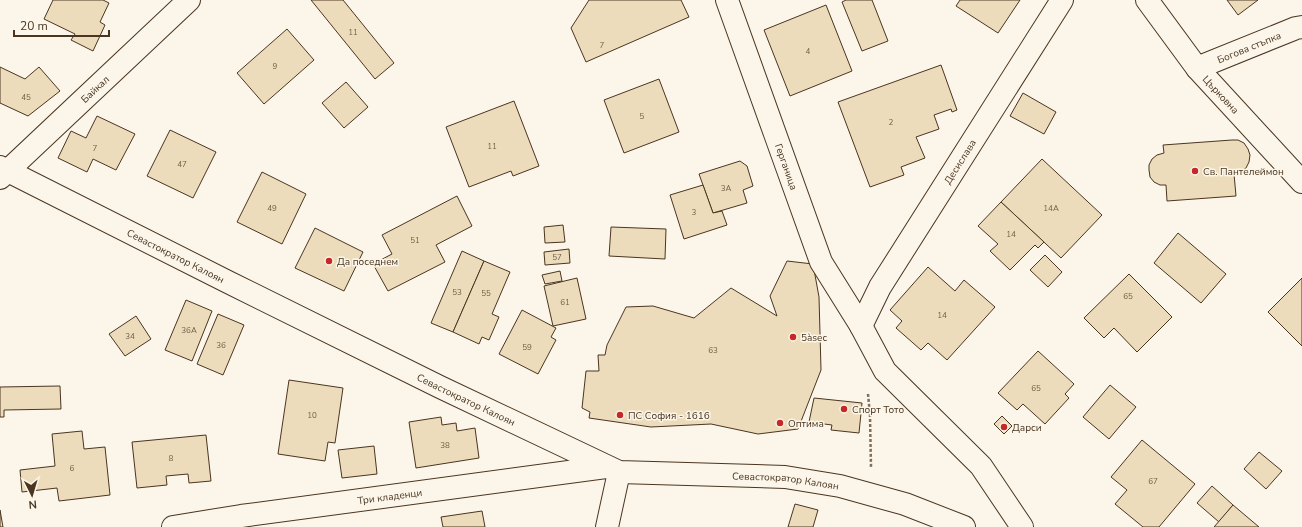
<svg xmlns="http://www.w3.org/2000/svg" width="1302" height="527" font-family="'Nunito Sans',sans-serif">
<rect width="100%" height="100%" fill="#fbf6e9"/>
<g fill="#ecdcbc" stroke="#4a3520">
<polygon points="53,0 103,0 109,3 100,22 105,25 93,51 71,40 75,34 44,19"/>
<polygon points="311,0 343,0 394,63 375,79"/>
<polygon points="589,0 681,0 689,17 586,62 571,28"/>
<polygon points="846,0 872,0 888,41 862,51 842,2"/>
<polygon points="960,0 1020,0 998,33 956,6"/>
<polygon points="1227,0 1258,0 1238,15"/>
<polygon points="826,5 852,71 790,96 764,30"/>
<polygon points="287,29 314,60 264,104 237,73"/>
<polygon points="941,65 957,110 952,112 951,109 934,115 939,129 916,137 925,158 901,167 904,175 870,187 838,102"/>
<polygon points="0,67 25,79 39,67 60,91 28,116 0,103"/>
<polygon points="659,79 679,132 624,153 604,100"/>
<polygon points="346,82 368,107 344,128 322,103"/>
<polygon points="1023,93 1056,112 1044,134 1010,116"/>
<polygon points="514,101 539,166 513,176 511,171 469,187 446,127"/>
<polygon points="97,116 135,134 116,170 93,159 87,172 58,158 71,131 86,138"/>
<polygon points="170,130 216,152 193,198 147,176"/>
<polygon points="1232,140 1238,140 1244,143 1248,149 1250,155 1249,162 1246,168 1241,172 1234,174 1236,196 1167,201 1166,185 1160,185 1154,182 1150,177 1149,170 1149,165 1152,159 1157,155 1164,153 1163,145"/>
<polygon points="1042,159 1102,215 1061,258 1001,202"/>
<polygon points="740,161 747,166 753,186 743,190 747,203 713,213 699,174"/>
<polygon points="262,172 306,194 282,244 237,222"/>
<polygon points="703,185 713,213 722,211 727,225 684,239 670,195"/>
<polygon points="457,196 472,226 436,245 445,262 388,291 373,264 392,254 382,235"/>
<polygon points="1001,202 1044,242 1038,248 1035,245 1010,270 990,251 998,244 978,226"/>
<polygon points="563,225 565,242 545,243 544,227"/>
<polygon points="611,227 666,229 665,259 609,256"/>
<polygon points="315,228 363,252 344,291 295,268"/>
<polygon points="1178,233 1226,274 1201,303 1154,263"/>
<polygon points="569,249 570,263 545,265 544,252"/>
<polygon points="462,251 484,261 453,332 431,323"/>
<polygon points="1045,255 1062,272 1048,287 1030,270"/>
<polygon points="484,261 510,272 492,314 499,317 489,340 482,337 479,344 453,332"/>
<polygon points="787,261 813,264 819,297 821,370 798,429 758,434 711,424 651,427 589,418 590,412 582,408 586,371 599,371 598,355 605,355 607,345 626,307 653,306 694,318 731,288 777,316 770,296"/>
<polygon points="928,267 955,291 964,280 995,307 947,360 928,343 921,350 896,328 902,321 890,310"/>
<polygon points="560,271 562,281 545,284 542,275"/>
<polygon points="1129,274 1172,317 1137,352 1114,328 1104,338 1084,318"/>
<polygon points="577,278 586,319 553,326 544,286"/>
<polygon points="1302,278 1302,346 1268,312"/>
<polygon points="186,300 212,311 192,361 165,350"/>
<polygon points="522,310 556,328 551,337 556,340 538,374 499,354"/>
<polygon points="218,314 244,325 223,375 197,364"/>
<polygon points="136,316 151,339 125,356 109,334"/>
<polygon points="1038,351 1074,384 1065,394 1069,398 1045,424 1023,404 1017,410 998,393"/>
<polygon points="289,380 343,388 335,443 328,442 325,461 278,454"/>
<polygon points="1110,385 1136,407 1109,439 1083,417"/>
<polygon points="60,386 61,409 4,410 4,417 0,417 0,387"/>
<polygon points="814,398 862,403 859,433 831,430 832,425 809,422"/>
<polygon points="1002,416 1012,426 1004,434 994,424"/>
<polygon points="441,417 442,425 456,423 457,431 475,428 479,458 416,468 409,422"/>
<polygon points="82,431 84,449 105,447 110,495 59,501 57,488 22,492 20,470 55,466 52,434"/>
<polygon points="206,435 211,481 189,483 188,474 166,476 167,485 137,488 132,442"/>
<polygon points="1142,440 1195,484 1159,527 1143,527 1115,504 1127,490 1111,477"/>
<polygon points="374,446 377,474 342,478 338,450"/>
<polygon points="1259,452 1282,471 1266,489 1244,469"/>
<polygon points="1212,486 1233,505 1219,522 1197,503"/>
<polygon points="795,504 818,510 813,527 788,527"/>
<polygon points="1233,505 1259,527 1214,527"/>
<polygon points="0,510 3,527 0,527"/>
<polygon points="482,511 485,527 443,527 441,517"/>
</g>
<g fill="none" stroke-linecap="round" stroke-linejoin="round">
<defs>
<g id="street">
<path id="s1" d="M727,0L821,262L861,326L885,371L981,466L1022,527"/>
<path id="s2" d="M1147,0L1197,68L1302,182"/>
<path id="s3" d="M1197,68L1296,28L1302,27"/>
<path id="s4" d="M0,178L189,0"/>
<path id="s5" d="M861,326L880,287L1062,0"/>
<path id="s6" d="M173,527L241,516L606,467"/>
<polyline points="607,527 619,472"/>
</g>
<g id="secondary">
<path id="s7" d="M0,167L228,282L440,387L619,472L785,477L840,486L905,504L964,527"/>
</g>
</defs>
<use href="#street" stroke="#4a3520" stroke-width="24"/>
<use href="#secondary" stroke="#4a3520" stroke-width="24"/>
<polyline stroke="#7f6f5c" stroke-width="2.5" stroke-dasharray="3 2" stroke-linecap="butt" points="868,394 870,415 871,467"/>
<use href="#street" stroke="#fbf6e9" stroke-width="22"/>
<use href="#secondary" stroke="#fbf6e9" stroke-width="22"/>
</g>
<g fill="#c62828" stroke="#fbf6e9" stroke-width="1.5">
<circle cx="1195" cy="171" r="4"/>
<circle cx="329" cy="261" r="4"/>
<circle cx="793" cy="337" r="4"/>
<circle cx="844" cy="409" r="4"/>
<circle cx="620" cy="415" r="4"/>
<circle cx="780" cy="423" r="4"/>
<circle cx="1004" cy="427" r="4"/>
</g>
<g text-anchor="middle" stroke-width="3" stroke-linejoin="round" paint-order="stroke">
<g font-size="8" fill="#725f47">
<text x="353" y="35">11</text>
<text x="602" y="48">7</text>
<text x="808" y="54">4</text>
<text x="275" y="69">9</text>
<text x="26" y="100">45</text>
<text x="642" y="119">5</text>
<text x="891" y="125">2</text>
<text x="492" y="149">11</text>
<text x="95" y="151">7</text>
<text x="182" y="167">47</text>
<text x="726" y="191">3A</text>
<text x="272" y="211">49</text>
<text x="1051" y="211">14А</text>
<text x="694" y="215">3</text>
<text x="1011" y="237">14</text>
<text x="415" y="243">51</text>
<text x="557" y="260">57</text>
<text x="457" y="295">53</text>
<text x="486" y="296">55</text>
<text x="1128" y="299">65</text>
<text x="565" y="305">61</text>
<text x="942" y="318">14</text>
<text x="189" y="333">36А</text>
<text x="130" y="339">34</text>
<text x="221" y="348">36</text>
<text x="527" y="350">59</text>
<text x="713" y="353">63</text>
<text x="1036" y="391">65</text>
<text x="312" y="418">10</text>
<text x="445" y="448">38</text>
<text x="171" y="461">8</text>
<text x="72" y="471">6</text>
<text x="1153" y="484">67</text>
</g>
<g font-size="10" fill="#4a3520" stroke="#fbf6e9">
<text dy="4" stroke="none"><textPath href="#s3" startOffset="56">Богова стъпка</textPath></text>
<text dy="4" stroke="none"><textPath href="#s4" startOffset="130">Байкал</textPath></text>
<text dy="4" stroke="none"><textPath href="#s2" startOffset="120">Църковна</textPath></text>
<text dy="4" stroke="none"><textPath href="#s5" startOffset="192">Десислава</textPath></text>
<text dy="4" stroke="none"><textPath href="#s1" startOffset="177">Герганица</textPath></text>
<text dy="4" stroke="none"><textPath href="#s7" startOffset="197">Севастократор Калоян</textPath></text>
<text dy="4" stroke="none"><textPath href="#s7" startOffset="521">Севастократор Калоян</textPath></text>
<text dy="4" stroke="none"><textPath href="#s7" startOffset="857">Севастократор Калоян</textPath></text>
<text dy="4" stroke="none"><textPath href="#s6" startOffset="219">Три кладенци</textPath></text>
</g>
<g font-size="10" fill="#4a3520" stroke="#fbf6e9" text-anchor="start">
<text x="1203" y="175">Св. Пантелеймон</text>
<text x="337" y="265">Да поседнем</text>
<text x="801" y="341">5àsec</text>
<text x="852" y="413">Спорт Тото</text>
<text x="628" y="419">ПС София - 1616</text>
<text x="788" y="427">Оптима</text>
<text x="1012" y="431">Дарси</text>
</g>
</g>
<g transform="translate(32 495) rotate(175)" stroke="#fbf6e9" stroke-width="3" paint-order="stroke">
<path d="M0-3L7 15L0 10L-7 15Z" fill="#4a3520"/>
<text y="-6" font-size="11" font-weight="bold" text-anchor="middle" fill="#4a3520">N</text>
</g>
<path d="M14 30v6h95v-6" fill="none" stroke="#4a3520" stroke-width="2"/>
<text x="20" y="30" font-size="12" fill="#4a3520" stroke="#fbf6e9" stroke-width="3" paint-order="stroke">20 m</text>
</svg>
